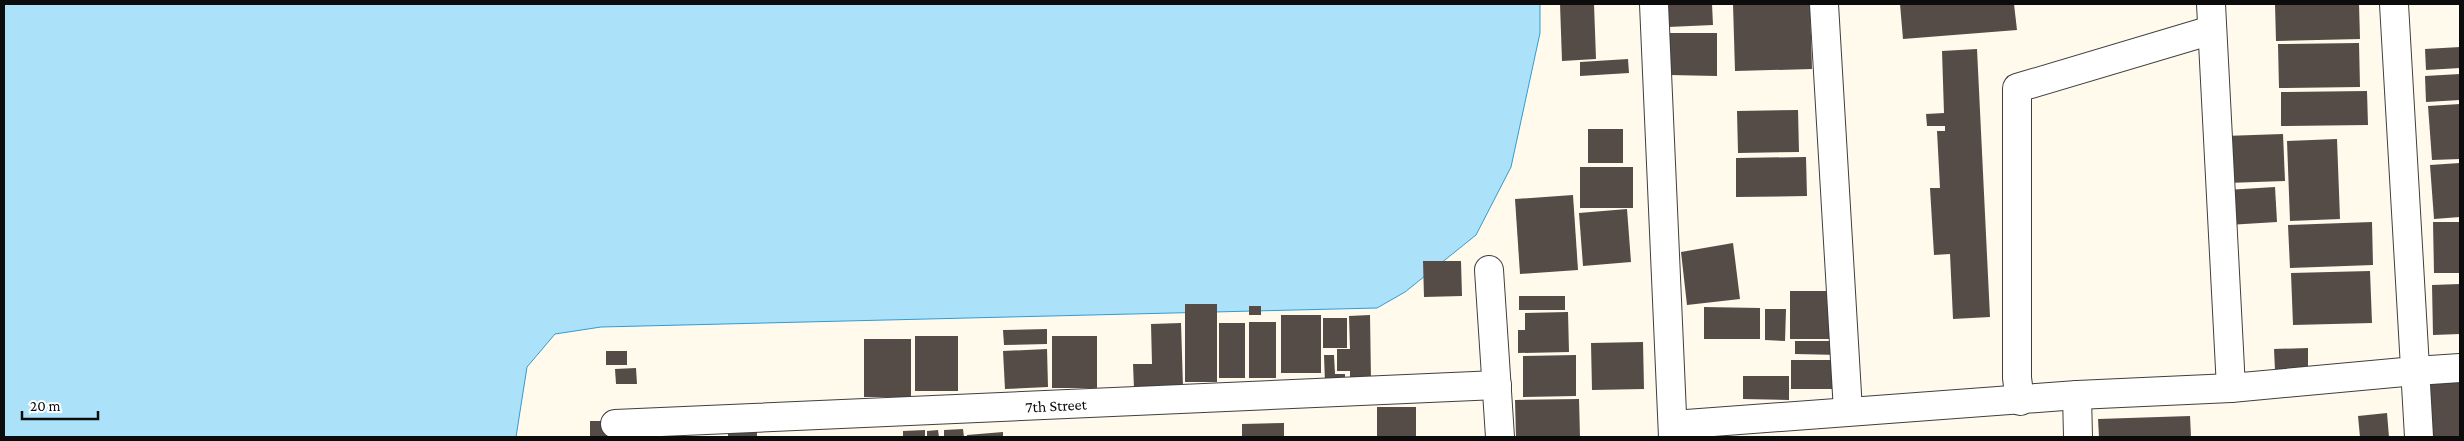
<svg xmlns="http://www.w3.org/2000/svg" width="2464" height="441" font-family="'Crimson Pro',serif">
<rect width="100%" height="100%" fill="#fffaeb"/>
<polygon fill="#ace1fa" stroke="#2f9cd5" points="4,4 1540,4 1540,33 1511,167 1476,235 1405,292 1377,308 601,327 555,334 527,367 516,437 4,437"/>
<g fill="#554c48">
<polygon points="1560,4 1594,4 1596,59 1562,61"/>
<polygon points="1667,4 1712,4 1713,25 1668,27"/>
<polygon points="1733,4 1810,4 1812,69 1735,71"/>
<polygon points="1900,4 2014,4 2017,30 1903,39"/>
<polygon points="2275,4 2359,4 2360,39 2276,41"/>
<polygon points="1670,33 1717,33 1717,76 1670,75"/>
<polygon points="2359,43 2360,87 2279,88 2278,44"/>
<polygon points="2460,47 2460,68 2426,70 2425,49"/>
<polygon points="1977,49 1990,317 1953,319 1950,254 1934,255 1930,188 1940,188 1937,131 1945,131 1945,126 1927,126 1926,114 1944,113 1942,51"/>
<polygon points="1628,59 1629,73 1580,76 1580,62"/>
<polygon points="2460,74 2460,100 2426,102 2425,76"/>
<polygon points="2367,91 2368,125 2281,126 2281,92"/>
<polygon points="2460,104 2460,159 2432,160 2428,106"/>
<polygon points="1798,110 1799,152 1738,153 1737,111"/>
<rect x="1588" y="129" width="35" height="34"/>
<polygon points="2283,134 2285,181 2227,183 2224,136"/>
<polygon points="2337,139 2340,219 2290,221 2287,141"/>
<polygon points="1806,157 1807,196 1736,197 1736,158"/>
<polygon points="2460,163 2460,217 2434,219 2430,165"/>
<rect x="1580" y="167" width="53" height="41"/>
<polygon points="2275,187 2277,222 2228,225 2226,190"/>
<polygon points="1573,195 1578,270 1520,274 1515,199"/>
<polygon points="1627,209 1631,262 1583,266 1579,213"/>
<polygon points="2372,222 2373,265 2290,268 2288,225"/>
<polygon points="2433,222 2460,222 2460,273 2434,273"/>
<polygon points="1733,243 1740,299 1687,305 1681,252"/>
<polygon points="1423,261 1461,261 1462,296 1424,297"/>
<polygon points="2370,271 2372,323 2293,325 2291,273"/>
<polygon points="2460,284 2460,334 2433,335 2432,285"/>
<polygon points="1790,291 1835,291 1834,339 1790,339"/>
<rect x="1519" y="296" width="46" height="14"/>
<rect x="1185" y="304" width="32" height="78"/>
<rect x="1249" y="306" width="12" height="9"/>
<polygon points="1704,307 1760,308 1760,339 1704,339"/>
<polygon points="1765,309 1786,309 1785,341 1765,340"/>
<polygon points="1568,312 1569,352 1518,353 1518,330 1525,330 1525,313"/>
<rect x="1281" y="315" width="40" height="58"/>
<polygon points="1370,315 1371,380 1350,381 1350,371 1337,371 1337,349 1350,349 1349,316"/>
<rect x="1323" y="318" width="24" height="30"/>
<rect x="1249" y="322" width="27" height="56"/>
<polygon points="1181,323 1183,387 1134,389 1133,364 1152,364 1151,324"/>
<rect x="1219" y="323" width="26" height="55"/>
<polygon points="1047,329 1047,344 1004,345 1003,330"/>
<rect x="915" y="336" width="43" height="55"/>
<rect x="1052" y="336" width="45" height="52"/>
<rect x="864" y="339" width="47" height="58"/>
<polygon points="1795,341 1840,341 1840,355 1795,354"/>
<polygon points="1643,342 1644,389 1592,390 1591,343"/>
<polygon points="2308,348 2308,368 2275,370 2274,349"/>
<polygon points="1047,349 1048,387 1005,389 1003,351"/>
<rect x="606" y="351" width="21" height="14"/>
<polygon points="1324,355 1334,355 1335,374 1345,374 1345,379 1325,383"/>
<polygon points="1576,355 1576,396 1523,397 1523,356"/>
<rect x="1791" y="360" width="47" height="29"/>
<polygon points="636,368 637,384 616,384 615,369"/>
<polygon points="1743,376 1789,376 1789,400 1743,399"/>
<rect x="2427" y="381" width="33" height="56"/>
<polygon points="1579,399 1580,437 1516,437 1515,400"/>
<rect x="1377" y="407" width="39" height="30"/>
<polygon points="2387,413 2389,437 2360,437 2358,416"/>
<polygon points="2190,416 2191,437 2099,437 2098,419"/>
<rect x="590" y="421" width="19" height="16"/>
<rect x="728" y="423" width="29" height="14"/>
<polygon points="1284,423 1284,437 1242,437 1242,424"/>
<polygon points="963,429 964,437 944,437 944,430"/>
<polygon points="925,430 925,437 903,437 903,431"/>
<polygon points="938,430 939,437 927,437 927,431"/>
<polygon points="1003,432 1003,437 967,437 967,435"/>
</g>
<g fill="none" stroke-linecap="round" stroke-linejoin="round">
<defs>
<g id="minor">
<polyline points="1654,4 1673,437"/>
<polyline points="1824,4 1848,411"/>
<polyline points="2211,4 2231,388"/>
<polyline points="2394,4 2419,437"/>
<polyline points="1489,270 1500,437"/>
<polyline points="2077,395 2078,437"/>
<polyline points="2020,401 2017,378 2017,88 2212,30"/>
<polyline points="615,424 1497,385"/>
<polyline points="1673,425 2077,395 2231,388 2415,371 2460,368"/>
</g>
</defs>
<use href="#minor" stroke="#3f3f3f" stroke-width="30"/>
<use href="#minor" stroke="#fff" stroke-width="28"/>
</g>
<g text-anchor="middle" stroke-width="5" stroke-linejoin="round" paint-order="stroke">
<g font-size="16" fill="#0c0c0c" stroke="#fff">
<text transform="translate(1056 405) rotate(-3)" y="6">7th Street</text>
</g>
</g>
<rect width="2464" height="441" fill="none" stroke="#0c0c0c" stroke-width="10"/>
<path d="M22 411v8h76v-8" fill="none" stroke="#0c0c0c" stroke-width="2.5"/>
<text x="30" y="411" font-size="15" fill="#0c0c0c" stroke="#ffffff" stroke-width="4" paint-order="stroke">20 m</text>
</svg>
